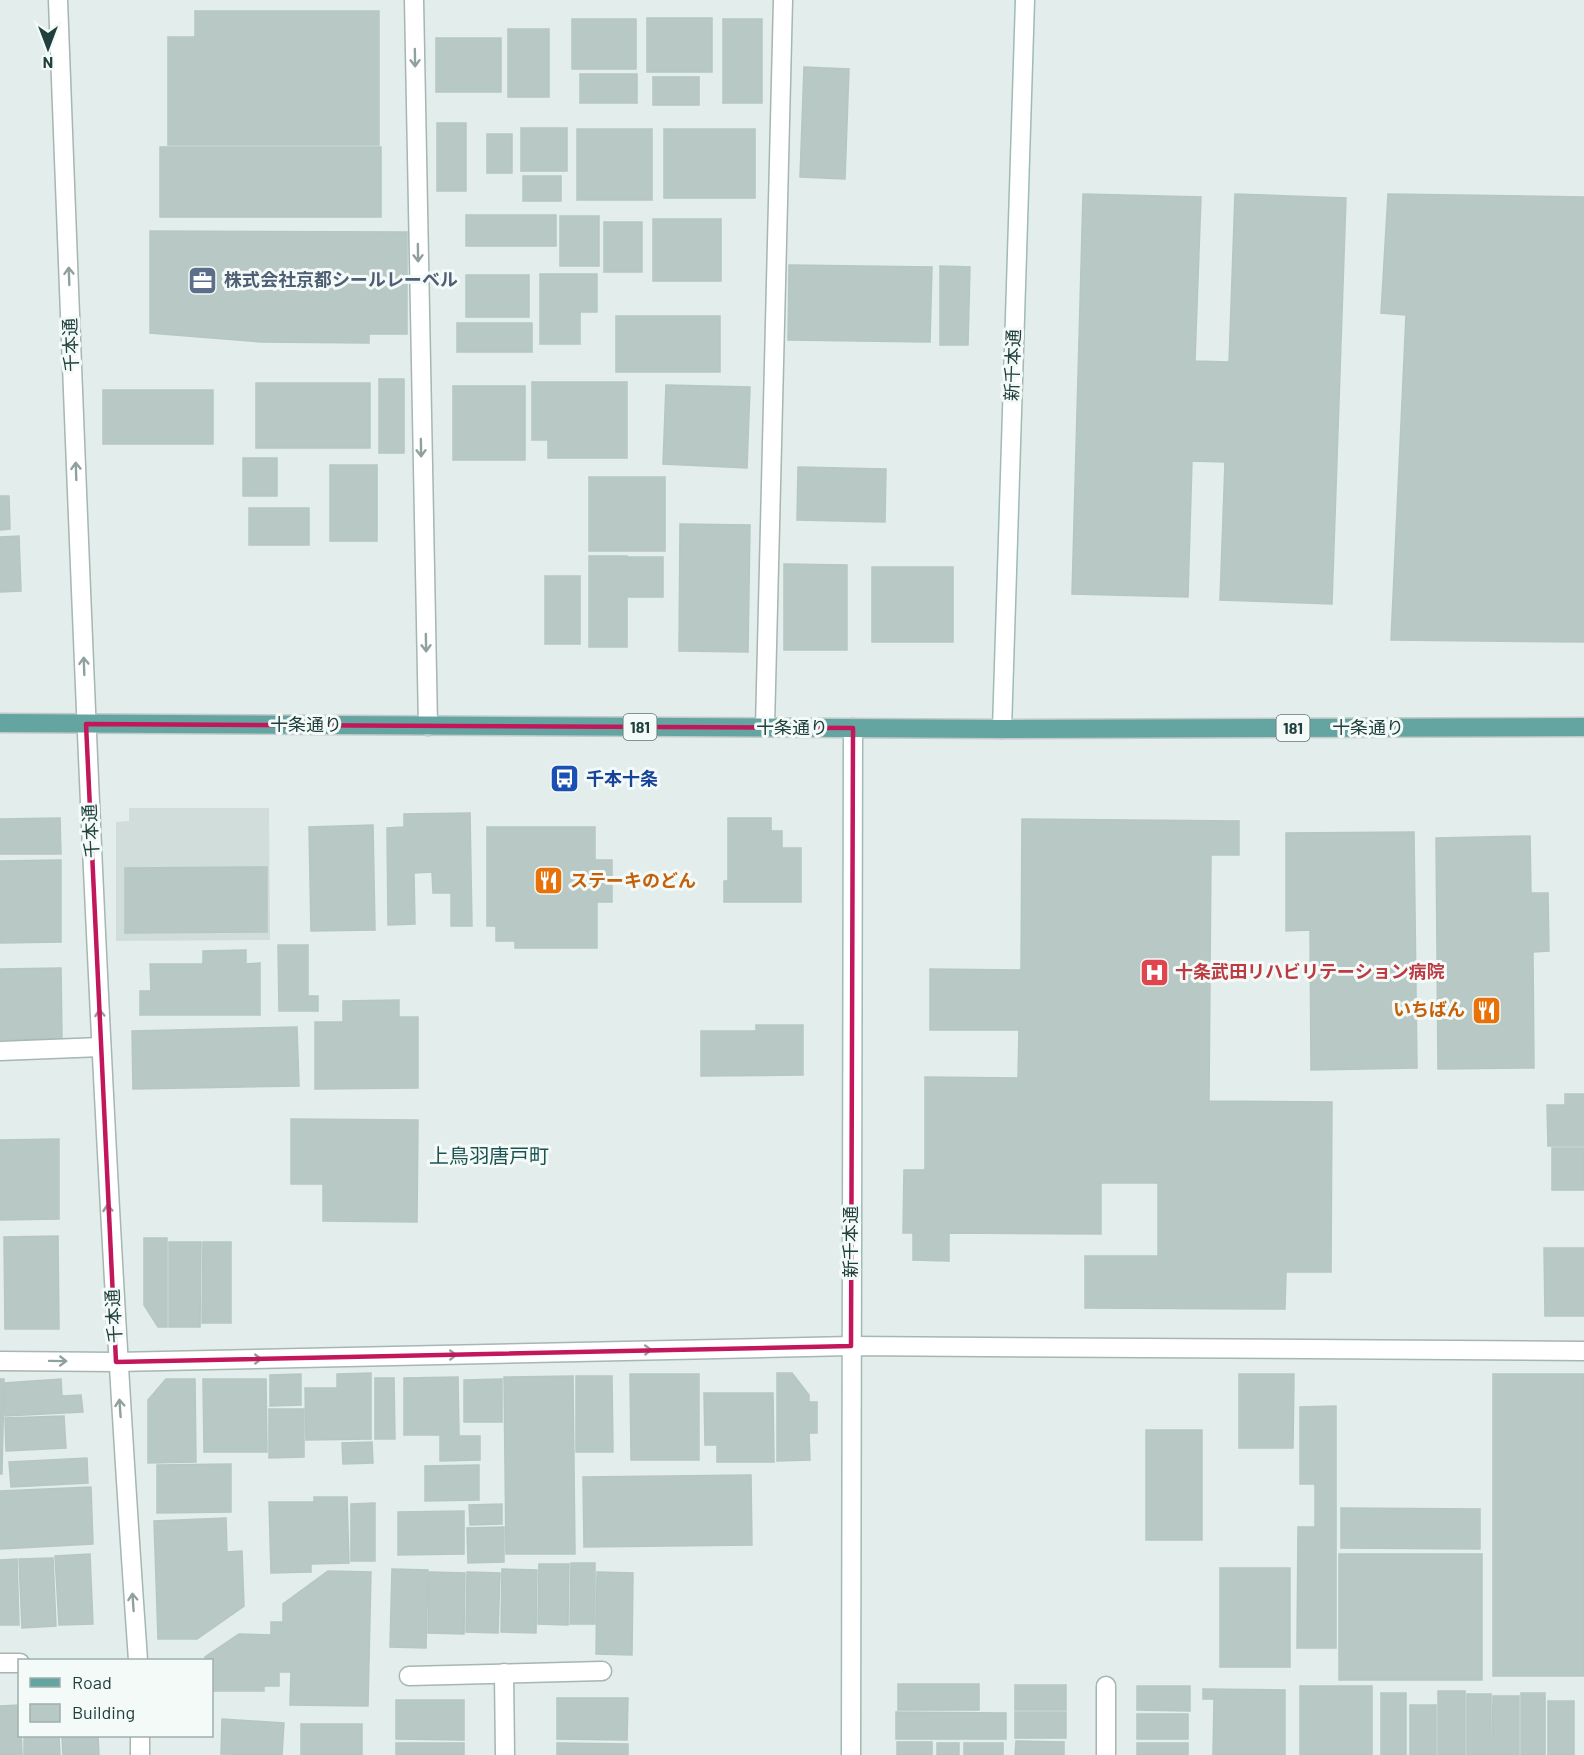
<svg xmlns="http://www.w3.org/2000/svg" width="1584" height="1755" font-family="Barlow,'Noto Sans JP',sans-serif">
<rect width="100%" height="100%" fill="#e3edeb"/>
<polygon fill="#d1ddda" points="129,808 269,808 270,940 116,941 116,822 129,821"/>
<g fill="#b8c8c4" stroke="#b5c7c3" stroke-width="1.5">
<polygon points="195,11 379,11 379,145 168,145 168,37 195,37"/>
<rect x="647" y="18" width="65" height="54"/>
<rect x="572" y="19" width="64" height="50"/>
<rect x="723" y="19" width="39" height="84"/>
<rect x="508" y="29" width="41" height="68"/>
<rect x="436" y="38" width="65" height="54"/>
<polygon points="804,67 849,69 845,179 800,177"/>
<rect x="580" y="74" width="57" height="29"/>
<rect x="653" y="77" width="46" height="28"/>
<rect x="437" y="123" width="29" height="68"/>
<rect x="521" y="128" width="46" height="43"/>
<rect x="577" y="129" width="75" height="71"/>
<rect x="664" y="129" width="91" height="69"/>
<rect x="487" y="134" width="25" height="39"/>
<rect x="160" y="147" width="221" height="70"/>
<rect x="523" y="176" width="38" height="25"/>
<polygon points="1083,194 1201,197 1195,361 1229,362 1235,194 1346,198 1332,604 1220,600 1225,462 1192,461 1188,597 1072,594"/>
<polygon points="1388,194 1584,197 1584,642 1391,640 1406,315 1381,313"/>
<rect x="466" y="215" width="90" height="31"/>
<rect x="560" y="216" width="39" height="50"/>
<rect x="653" y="219" width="68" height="62"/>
<rect x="604" y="222" width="38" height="50"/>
<polygon points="150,231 407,232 407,334 369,334 369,343 261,342 150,333"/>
<polygon points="789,265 932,267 930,342 788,340"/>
<polygon points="940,266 970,267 968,345 940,345"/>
<polygon points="540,274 597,274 597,312 580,312 580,344 540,344"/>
<rect x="466" y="275" width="63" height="42"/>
<rect x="616" y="316" width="104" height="56"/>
<rect x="457" y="323" width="75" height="29"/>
<rect x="379" y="379" width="25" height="74"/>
<polygon points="532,382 627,382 627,458 548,458 548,440 532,440"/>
<rect x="256" y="383" width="114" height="65"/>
<polygon points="666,385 750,387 747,468 663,464"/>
<rect x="453" y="386" width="72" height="74"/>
<rect x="103" y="390" width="110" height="54"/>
<rect x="243" y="458" width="34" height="38"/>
<rect x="330" y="465" width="47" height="76"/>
<polygon points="798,467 886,469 885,522 797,520"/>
<rect x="589" y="477" width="76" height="74"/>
<polygon points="0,496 9,496 10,529 0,530"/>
<rect x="249" y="508" width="60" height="37"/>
<polygon points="680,524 750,525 748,652 679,651"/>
<polygon points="19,536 21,591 0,592 0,537"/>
<rect x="589" y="556" width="38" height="91"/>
<rect x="628" y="557" width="35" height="40"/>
<polygon points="784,564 847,565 847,650 784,650"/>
<rect x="872" y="567" width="81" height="75"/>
<rect x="545" y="576" width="35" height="68"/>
<polygon points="470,813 472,926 451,926 451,893 433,893 432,872 414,873 415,924 388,925 387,828 404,827 404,814"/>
<polygon points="60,818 61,854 0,854 0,819"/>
<polygon points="728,818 771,818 771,831 782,831 782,848 801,848 801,902 724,902 724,881 728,881"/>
<polygon points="1022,819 1239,821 1239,855 1211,855 1209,1101 1332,1102 1331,1272 1286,1272 1285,1309 1085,1308 1085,1256 1158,1256 1158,1183 1101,1183 1101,1234 949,1233 949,1261 913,1260 913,1233 903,1233 904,1170 925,1170 925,1077 1018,1078 1019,1030 930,1030 930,969 1021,970"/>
<polygon points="373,825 375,930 311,931 309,827"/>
<polygon points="487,827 595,827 595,860 612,860 612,902 597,902 597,948 515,948 515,941 496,941 496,926 487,926"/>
<polygon points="1414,832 1417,1068 1311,1070 1310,930 1286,931 1286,833"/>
<polygon points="1530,836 1531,893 1548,893 1549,951 1533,952 1534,1068 1438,1069 1436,838"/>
<polygon points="61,860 61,942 0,943 0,861"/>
<polygon points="267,867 267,932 125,933 125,868"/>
<polygon points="278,945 308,945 308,996 318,996 318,1011 279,1011"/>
<polygon points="246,950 246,964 260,963 260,1015 140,1015 140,991 151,991 150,964 203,964 203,951"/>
<polygon points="61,968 62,1039 0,1040 0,969"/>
<polygon points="399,1000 399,1017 418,1017 418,1088 315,1089 315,1022 343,1022 343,1001"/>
<polygon points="756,1025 803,1025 803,1075 701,1076 701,1031 756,1031"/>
<polygon points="297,1027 299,1086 133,1089 132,1031"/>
<polygon points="1565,1094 1584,1094 1584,1146 1548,1146 1547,1105 1565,1105"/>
<polygon points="291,1119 418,1120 417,1222 323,1221 323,1184 291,1184"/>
<polygon points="59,1139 59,1219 0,1220 0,1140"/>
<rect x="1552" y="1148" width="32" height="42"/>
<polygon points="58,1236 59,1329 5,1329 4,1237"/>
<polygon points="144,1238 167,1238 167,1327 158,1327 144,1305"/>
<polygon points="169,1242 201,1242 200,1327 169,1327"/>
<polygon points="203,1242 231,1242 231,1323 202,1323"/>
<polygon points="1544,1248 1584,1248 1584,1316 1545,1316"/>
<polygon points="371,1373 371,1439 306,1440 305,1388 337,1388 337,1374"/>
<polygon points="777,1373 792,1373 809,1395 809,1402 817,1402 817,1433 809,1433 810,1460 777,1461"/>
<polygon points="301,1374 301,1405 270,1406 270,1375"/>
<polygon points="630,1374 699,1374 699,1460 631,1460"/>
<polygon points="1239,1374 1294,1374 1293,1448 1239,1448"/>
<rect x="1493" y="1374" width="91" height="302"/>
<polygon points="573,1376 575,1554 506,1554 504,1377"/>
<polygon points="576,1376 612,1376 613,1452 576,1452"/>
<polygon points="458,1377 459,1435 404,1435 404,1378"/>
<polygon points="375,1378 394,1378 395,1439 375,1439"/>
<polygon points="0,1379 4,1379 2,1474 0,1474"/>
<polygon points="61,1379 62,1396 81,1395 83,1412 5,1416 4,1383"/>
<polygon points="166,1379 195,1379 196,1462 148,1463 148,1400"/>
<polygon points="203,1379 266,1379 267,1452 204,1452"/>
<polygon points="502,1379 502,1422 464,1422 464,1380"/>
<polygon points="704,1393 773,1393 774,1462 717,1462 717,1445 705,1445"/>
<polygon points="1336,1406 1336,1648 1297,1648 1298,1527 1315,1527 1315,1484 1300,1484 1300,1407"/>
<polygon points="269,1409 304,1409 304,1457 269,1458"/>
<polygon points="64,1416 66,1448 6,1451 5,1418"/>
<rect x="1146" y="1430" width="56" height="110"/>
<polygon points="440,1436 480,1436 480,1460 440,1461"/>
<polygon points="372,1442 373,1463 343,1464 342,1443"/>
<polygon points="87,1458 88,1483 11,1487 9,1462"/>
<polygon points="231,1464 231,1512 157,1513 157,1465"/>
<polygon points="479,1465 479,1500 425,1501 425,1466"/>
<polygon points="751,1475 752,1545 584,1547 583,1477"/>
<polygon points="91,1487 93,1544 0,1549 0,1491"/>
<polygon points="314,1497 347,1497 349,1563 311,1564 311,1572 271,1573 269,1502 314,1502"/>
<polygon points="375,1503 375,1561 351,1561 351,1504"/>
<polygon points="502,1504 502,1524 470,1525 469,1505"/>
<polygon points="1341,1508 1480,1509 1480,1549 1341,1548"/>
<polygon points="464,1511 464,1554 398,1555 398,1512"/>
<polygon points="226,1518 227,1552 242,1551 244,1606 197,1639 158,1639 154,1521"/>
<polygon points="504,1527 504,1562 468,1563 467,1528"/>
<polygon points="90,1554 93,1624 59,1625 55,1556"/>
<rect x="1339" y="1554" width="143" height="126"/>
<polygon points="53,1558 56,1626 22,1628 19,1559"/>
<polygon points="17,1559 19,1625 0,1625 0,1560"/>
<polygon points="571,1563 595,1563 595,1624 570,1624"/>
<polygon points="539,1564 569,1564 568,1625 538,1624"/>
<rect x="1220" y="1568" width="70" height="99"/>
<polygon points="392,1569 428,1570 426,1648 390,1647"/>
<polygon points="502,1569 537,1570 536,1633 501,1632"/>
<polygon points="328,1571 371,1572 368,1706 290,1705 291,1672 279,1672 279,1686 264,1686 264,1691 212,1691 212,1660 205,1660 205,1657 239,1634 271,1635 271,1622 283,1622 283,1604"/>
<polygon points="429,1572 465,1573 464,1634 428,1633"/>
<polygon points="467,1572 500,1573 498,1633 466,1632"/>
<polygon points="597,1572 633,1573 632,1655 596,1654"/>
<rect x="898" y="1684" width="81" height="26"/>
<rect x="1015" y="1685" width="51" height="25"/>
<polygon points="1137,1686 1190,1686 1190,1711 1137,1710"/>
<rect x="1300" y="1686" width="72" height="69"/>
<polygon points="1203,1689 1285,1690 1285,1755 1213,1755 1214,1699 1203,1699"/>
<rect x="1438" y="1691" width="27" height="64"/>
<rect x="1381" y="1693" width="25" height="62"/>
<rect x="1521" y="1693" width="24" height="62"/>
<rect x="1467" y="1694" width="24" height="61"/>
<polygon points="1493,1696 1519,1696 1519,1755 1492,1755"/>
<polygon points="557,1698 628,1698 627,1740 557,1739"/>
<polygon points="396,1700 464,1700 464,1740 396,1739"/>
<rect x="1548" y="1701" width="26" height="54"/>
<polygon points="20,1705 22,1755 0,1755 0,1706"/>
<rect x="1410" y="1705" width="26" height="50"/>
<polygon points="896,1712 1006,1713 1006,1739 896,1739"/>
<rect x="1015" y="1712" width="51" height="26"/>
<rect x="1137" y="1714" width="51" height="25"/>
<polygon points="222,1719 284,1723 282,1755 221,1754"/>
<rect x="301" y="1724" width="61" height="31"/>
<polygon points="24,1736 59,1736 60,1755 24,1755"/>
<polygon points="62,1736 98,1736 99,1755 63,1755"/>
<polygon points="1016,1741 1064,1742 1064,1755 1015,1755"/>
<rect x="897" y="1742" width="35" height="13"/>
<rect x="396" y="1743" width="68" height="12"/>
<polygon points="557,1743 628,1744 628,1755 557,1755"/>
<rect x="937" y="1743" width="22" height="12"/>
<rect x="964" y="1743" width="39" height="12"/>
<rect x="1137" y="1743" width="51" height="12"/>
</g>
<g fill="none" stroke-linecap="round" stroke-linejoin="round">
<defs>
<g id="lane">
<polyline points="0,1051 101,1047"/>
<polyline points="0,1663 20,1663"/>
<polyline points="1106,1755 1106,1686"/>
</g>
<g id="street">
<path d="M58,0C79,554 99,1108 138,1660"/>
<polyline points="414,0 428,726"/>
<polyline points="765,727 783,0"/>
<polyline points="0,1361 116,1362 851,1346 1584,1351"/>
<polyline points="504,1673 505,1755"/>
<polyline points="409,1676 602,1671"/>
<polyline points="140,1736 140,1755"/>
</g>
<g id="secondary">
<polyline points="1002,729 1025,0"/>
<polyline points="851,1755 853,728"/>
</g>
<polyline id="primary" points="0,723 1002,729 1584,727"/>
</defs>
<use href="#lane" stroke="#a5b6b3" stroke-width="21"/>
<use href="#street" stroke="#a5b6b3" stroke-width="21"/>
<use href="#secondary" stroke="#a0bab6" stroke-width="21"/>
<use href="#primary" stroke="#c1cac9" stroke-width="21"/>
<use href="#lane" stroke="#fff" stroke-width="18"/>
<use href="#street" stroke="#fff" stroke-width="18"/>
<use href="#secondary" stroke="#fff" stroke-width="18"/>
<use href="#primary" stroke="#65a5a1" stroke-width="18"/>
</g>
<defs><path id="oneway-shaft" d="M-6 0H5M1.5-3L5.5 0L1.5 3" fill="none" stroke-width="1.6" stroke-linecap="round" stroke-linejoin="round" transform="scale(1.5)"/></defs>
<g stroke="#90a09e">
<use href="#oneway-shaft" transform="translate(415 58) rotate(89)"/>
<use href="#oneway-shaft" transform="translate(418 253) rotate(89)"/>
<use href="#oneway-shaft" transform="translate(69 276) rotate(-92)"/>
<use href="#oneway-shaft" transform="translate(421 448) rotate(89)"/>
<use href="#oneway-shaft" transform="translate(76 471) rotate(-92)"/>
<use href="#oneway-shaft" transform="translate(426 643) rotate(89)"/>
<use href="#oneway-shaft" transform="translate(84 666) rotate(-92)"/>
<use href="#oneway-shaft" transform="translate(100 1018) rotate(-93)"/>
<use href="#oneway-shaft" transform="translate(108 1213) rotate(-93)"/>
<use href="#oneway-shaft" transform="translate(643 1350) rotate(-1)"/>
<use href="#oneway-shaft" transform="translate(448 1355) rotate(-1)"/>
<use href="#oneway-shaft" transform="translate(253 1359) rotate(-1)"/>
<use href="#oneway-shaft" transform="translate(58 1361) rotate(1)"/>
<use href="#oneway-shaft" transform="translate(120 1408) rotate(-94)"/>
<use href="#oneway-shaft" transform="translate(133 1602) rotate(-94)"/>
</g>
<path fill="none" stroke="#c2185b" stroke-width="4.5" stroke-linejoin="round" d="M86,724L853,728L851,1346L116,1362Z"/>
<defs>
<symbol id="office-square" viewBox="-11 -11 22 22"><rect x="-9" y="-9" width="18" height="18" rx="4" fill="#5c6f8a" stroke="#f3faf8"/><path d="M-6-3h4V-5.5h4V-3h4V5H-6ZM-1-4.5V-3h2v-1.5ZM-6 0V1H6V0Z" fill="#fff"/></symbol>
<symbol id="bus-square" viewBox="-11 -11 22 22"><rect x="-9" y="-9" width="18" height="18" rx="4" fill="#1a4fb4" stroke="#f3faf8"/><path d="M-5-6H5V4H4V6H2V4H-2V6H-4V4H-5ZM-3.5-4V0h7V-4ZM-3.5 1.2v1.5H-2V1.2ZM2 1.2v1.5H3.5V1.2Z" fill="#fff"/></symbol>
<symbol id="restaurant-square" viewBox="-11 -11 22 22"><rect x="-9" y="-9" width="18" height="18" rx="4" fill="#e8710a" stroke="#f3faf8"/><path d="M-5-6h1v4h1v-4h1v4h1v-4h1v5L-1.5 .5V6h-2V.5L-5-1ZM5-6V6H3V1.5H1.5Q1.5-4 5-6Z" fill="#fff"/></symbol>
<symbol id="hospital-square" viewBox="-11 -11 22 22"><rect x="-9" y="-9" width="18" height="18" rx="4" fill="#e0444e" stroke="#f3faf8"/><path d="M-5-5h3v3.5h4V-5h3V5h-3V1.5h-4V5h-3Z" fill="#fff"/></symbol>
</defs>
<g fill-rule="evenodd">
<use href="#office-square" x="186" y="264" width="33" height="33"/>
<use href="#bus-square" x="548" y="762" width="33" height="33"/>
<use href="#restaurant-square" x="532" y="864" width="33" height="33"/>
<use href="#hospital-square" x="1138" y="956" width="33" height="33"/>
<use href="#restaurant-square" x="1470" y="994" width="33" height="33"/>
</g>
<g text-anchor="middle" stroke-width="6" stroke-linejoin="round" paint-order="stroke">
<g fill="#f3faf8" stroke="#607875" stroke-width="1.5">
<rect x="623.5" y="714" width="33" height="26" rx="4.5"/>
<rect x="1276.5" y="715" width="33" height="26" rx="4.5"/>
</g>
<g font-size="16" font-weight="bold" fill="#21403d">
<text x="640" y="733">181</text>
<text x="1293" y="734">181</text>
</g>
<g font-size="18" font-weight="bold" fill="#4e5e75" stroke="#f3faf8" text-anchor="start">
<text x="224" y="286">株式会社京都シールレーベル</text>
</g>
<g font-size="18" fill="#21403d" stroke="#f3faf8">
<text transform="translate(71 345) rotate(-92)" y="6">千本通</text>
<text transform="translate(1013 365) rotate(-88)" y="6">新千本通</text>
<text x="306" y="731">十条通り</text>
<text x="792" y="734">十条通り</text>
<text x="1368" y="734">十条通り</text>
<text transform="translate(91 831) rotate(-93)" y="6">千本通</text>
<text transform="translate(851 1242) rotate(-90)" y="6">新千本通</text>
<text transform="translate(114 1316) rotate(-93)" y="6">千本通</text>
</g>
<g font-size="18" font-weight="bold" fill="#164399" stroke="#f3faf8" text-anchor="start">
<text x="586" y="785">千本十条</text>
</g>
<g font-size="18" font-weight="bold" fill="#c56008" stroke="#f3faf8" text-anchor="start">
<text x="570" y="887">ステーキのどん</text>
<text x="1465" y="1016" text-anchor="end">いちばん</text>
</g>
<g font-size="18" font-weight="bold" fill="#be3a42" stroke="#f3faf8" text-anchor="start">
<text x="1175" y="978">十条武田リハビリテーション病院</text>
</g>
<g font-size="20" fill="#1c5350" stroke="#f3faf8">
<text x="489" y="1163">上鳥羽唐戸町</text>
</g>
</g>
<rect x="18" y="1659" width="195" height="78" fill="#f3faf8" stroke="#9fb0ad" stroke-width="1.5"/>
<rect x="30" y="1678" width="30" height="9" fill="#65a5a1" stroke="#9fb0ad" stroke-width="1.5"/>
<text x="72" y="1689" font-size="18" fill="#21403d">Road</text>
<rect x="30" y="1704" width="30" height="18" fill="#b8c8c4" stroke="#9fb0ad" stroke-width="1.5"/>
<text x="72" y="1719" font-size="18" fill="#21403d">Building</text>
<g transform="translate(48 48) rotate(180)" stroke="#f3faf8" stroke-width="4.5" paint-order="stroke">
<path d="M0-4.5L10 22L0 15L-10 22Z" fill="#21403d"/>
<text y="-9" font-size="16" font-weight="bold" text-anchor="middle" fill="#21403d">N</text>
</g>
</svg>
